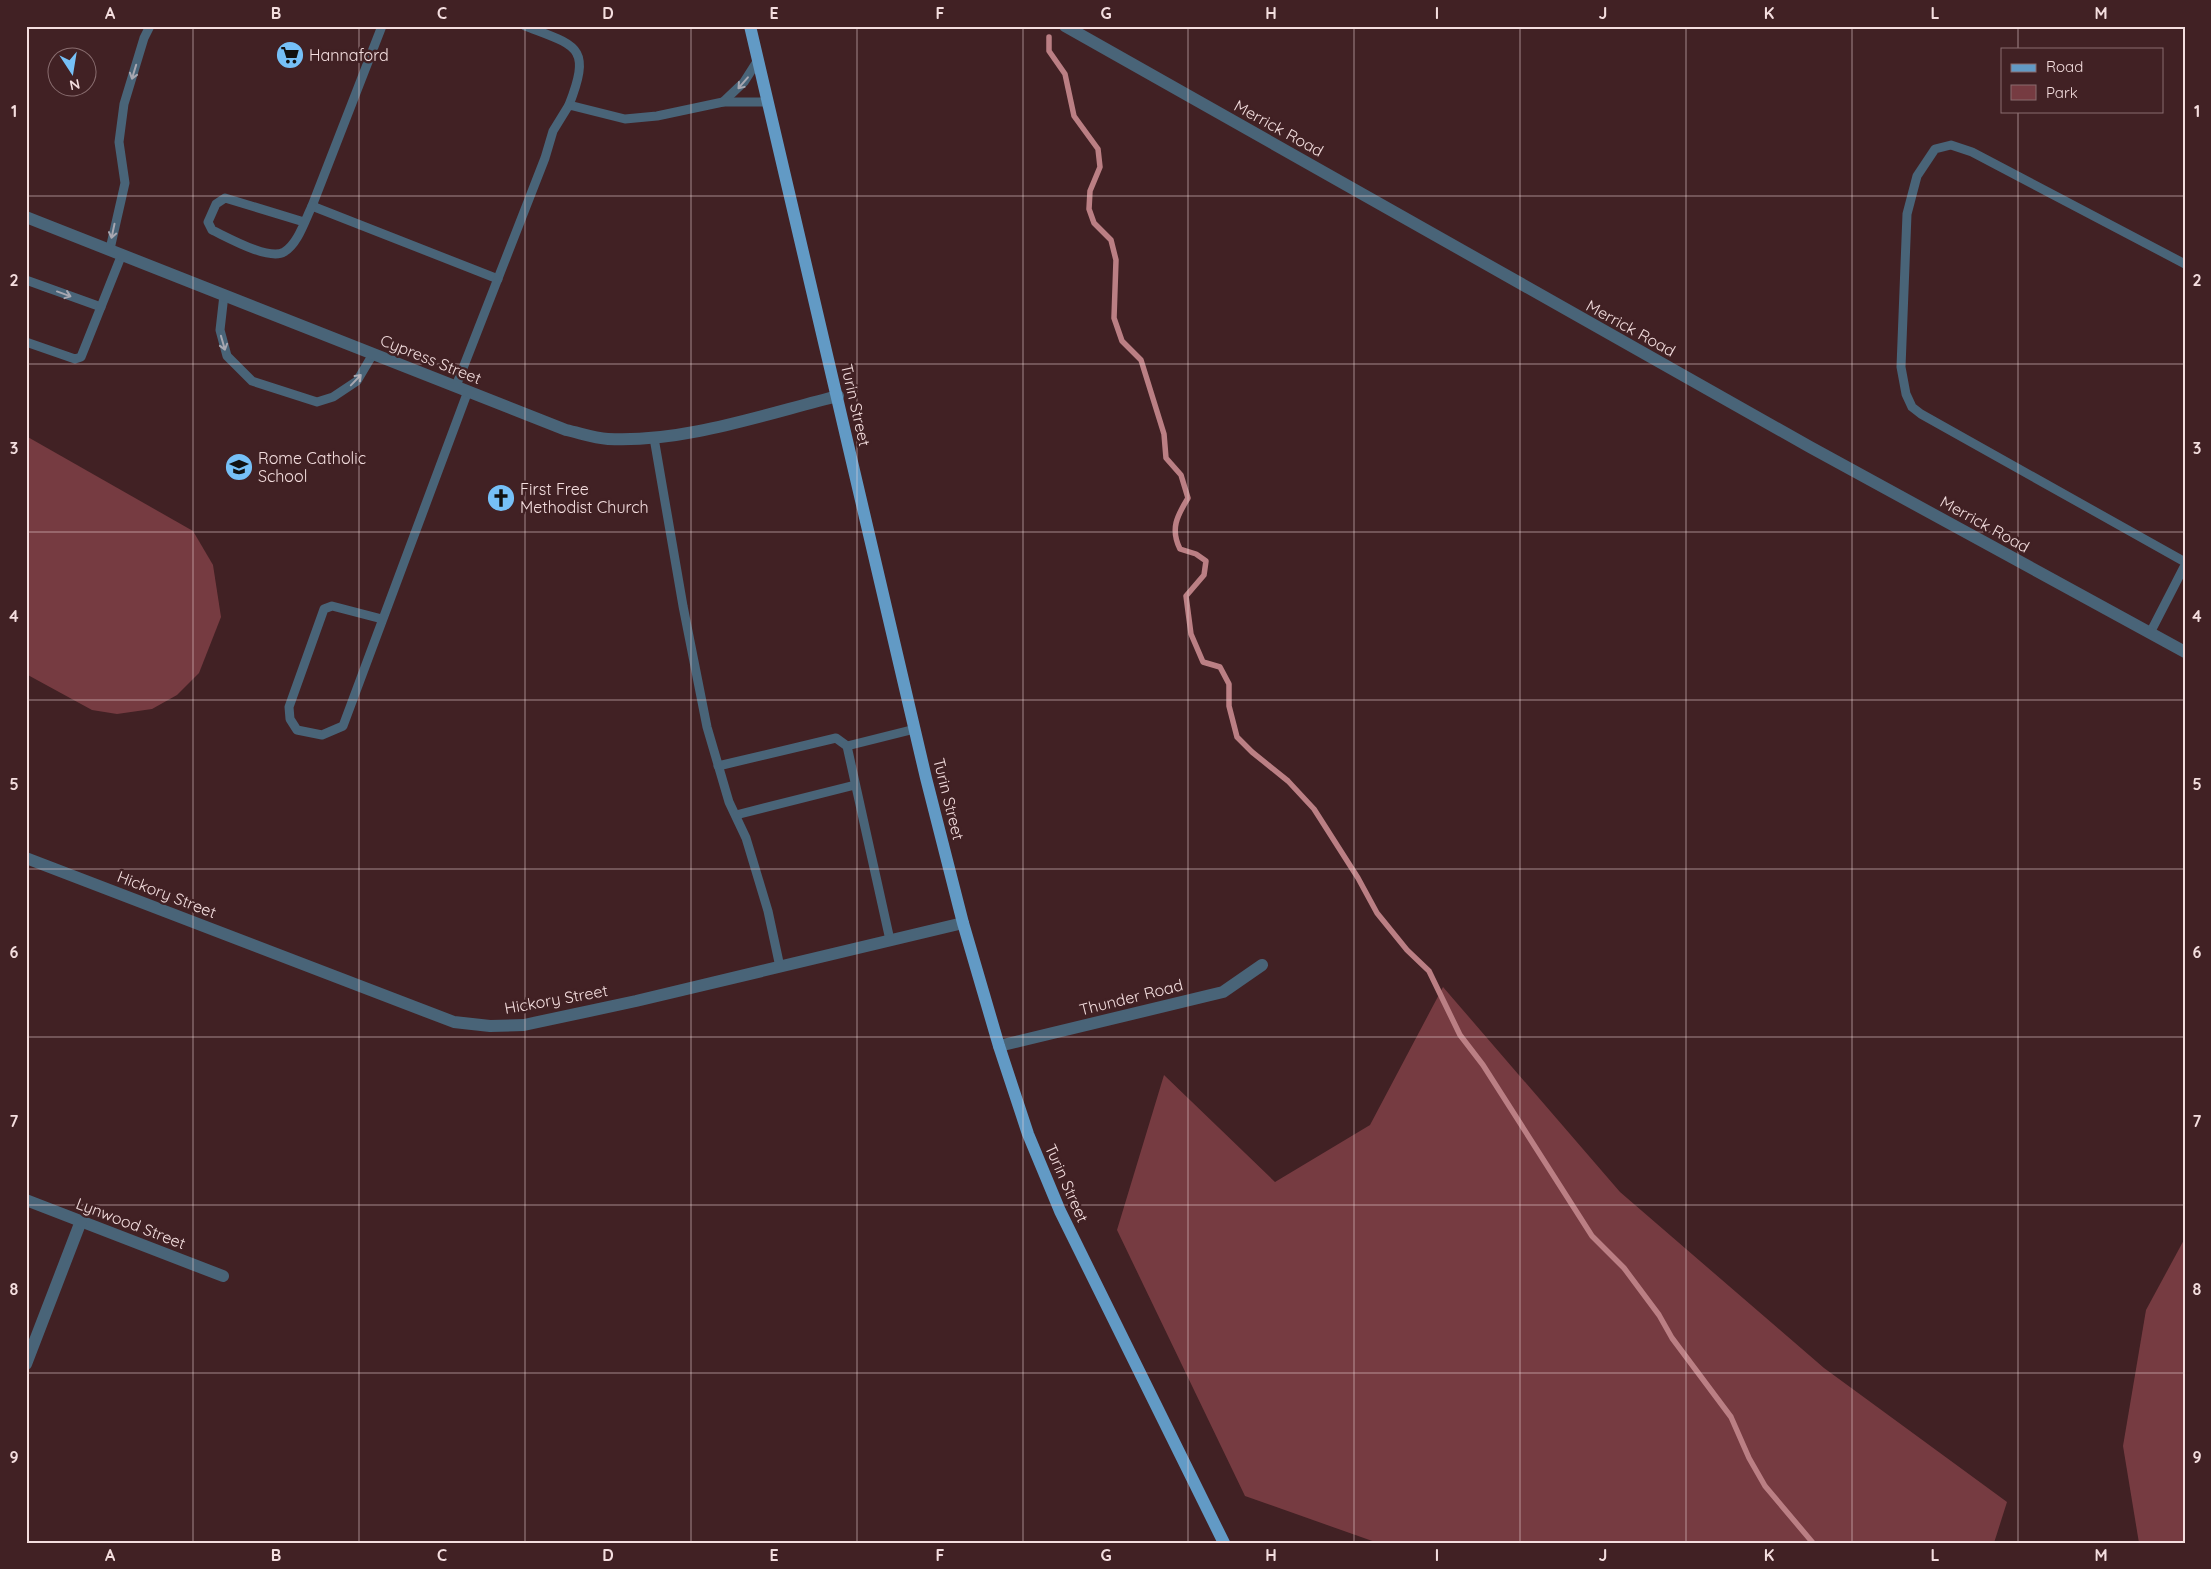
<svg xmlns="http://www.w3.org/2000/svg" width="2211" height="1569" font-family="Quicksand,sans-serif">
<rect width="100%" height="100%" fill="#412124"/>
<g fill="#763b41">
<polygon points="26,436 193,531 213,565 221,617 199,673 177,695 152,709 117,714 92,710 26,674"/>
<polygon points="1443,987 1620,1192 1824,1368 2007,1502 1994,1543 1378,1543 1245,1496 1117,1230 1164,1075 1275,1182 1370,1125"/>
<polygon points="2185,1238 2185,1543 2139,1543 2123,1446 2146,1310"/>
</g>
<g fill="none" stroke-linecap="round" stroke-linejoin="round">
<path stroke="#bb7f84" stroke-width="5.5" d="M1049,37V51L1065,74L1074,116L1098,149L1100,167L1090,191L1089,209L1094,223L1111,240L1116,260L1114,318L1122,341L1141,360L1164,434L1166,458L1181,475L1188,498C1177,516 1170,529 1180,549L1196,554L1206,561L1204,575L1186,596L1191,634L1203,662L1220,667L1229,684V706L1237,737L1252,752L1288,781L1314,809L1358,878L1377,913L1407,950L1429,971L1460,1035L1483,1065L1592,1236L1624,1268L1659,1315L1672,1338L1731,1417L1749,1458L1765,1486L1813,1543"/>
<g stroke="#496478" stroke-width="9">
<polyline points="382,26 312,206 498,279"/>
<path d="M525,26C577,46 592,46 569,105"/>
<polyline points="723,102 744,82 758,60"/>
<path d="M304,222L225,198L216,204L208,222L212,230C227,237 269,261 284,252C298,244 305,220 312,206"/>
<polyline points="110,249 125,183 119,142 124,104 144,38 150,26"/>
<polyline points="2185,264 1972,152 1951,145 1935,149 1917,176 1907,214 1901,367 1906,394 1912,407 1921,414 2185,562"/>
<polyline points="26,280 101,307"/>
<polyline points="224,295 220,330 227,356 252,381 317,402 333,397 357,381 373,354"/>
<polyline points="26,342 75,359 81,357 122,254"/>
<polyline points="456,386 545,158 553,131 569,105 625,119 657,116 723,102 768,102"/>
<polyline points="654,438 683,606 707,727 729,802 746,838 768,911 780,967"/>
<polyline points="382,619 332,606 324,609 289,707 290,719 297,730 322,735 343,726 468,391"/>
<polyline points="2150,633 2185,565"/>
<polyline points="718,766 836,738 847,746"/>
<polyline points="736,815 855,785"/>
<polyline points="890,940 847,746 915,729"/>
</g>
<g stroke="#496478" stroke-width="12">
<polyline points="1065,26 1810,447 2185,652"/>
<path d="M26,217L566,430C580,433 594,438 608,439C683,443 765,414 838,396"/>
<polyline points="26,858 454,1022 490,1026 524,1025 636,1001 963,923"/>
<polyline points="999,1046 1223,992 1262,965"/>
<polyline points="26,1200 223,1276"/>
<polyline points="26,1364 81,1221"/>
</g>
<polyline stroke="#629ac5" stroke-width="12" points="750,26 926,778 963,923 999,1046 1028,1134 1060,1211 1224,1543"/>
</g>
<defs><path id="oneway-shaft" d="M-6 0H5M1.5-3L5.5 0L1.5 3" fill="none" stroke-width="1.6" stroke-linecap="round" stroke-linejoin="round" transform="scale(1.25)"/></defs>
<g stroke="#a7a7b1">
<use href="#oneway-shaft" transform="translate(134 72) rotate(107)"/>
<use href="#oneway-shaft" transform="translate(743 83) rotate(131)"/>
<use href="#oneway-shaft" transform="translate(113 231) rotate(102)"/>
<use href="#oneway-shaft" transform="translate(64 294) rotate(20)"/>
<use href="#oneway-shaft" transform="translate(223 343) rotate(74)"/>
<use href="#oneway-shaft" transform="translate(356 380) rotate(-46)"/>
</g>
<path fill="none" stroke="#f4dedf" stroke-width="1" stroke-opacity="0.55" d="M193,26V1543M359,26V1543M525,26V1543M691,26V1543M857,26V1543M1023,26V1543M1188,26V1543M1354,26V1543M1520,26V1543M1686,26V1543M1852,26V1543M2018,26V49M2018,111V1543M26,196H2185M26,364H2185M26,532H2185M26,700H2185M26,869H2185M26,1037H2185M26,1205H2185M26,1373H2185"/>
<defs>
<symbol id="supermarket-disc" viewBox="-11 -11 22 22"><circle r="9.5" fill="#76c0f7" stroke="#412124"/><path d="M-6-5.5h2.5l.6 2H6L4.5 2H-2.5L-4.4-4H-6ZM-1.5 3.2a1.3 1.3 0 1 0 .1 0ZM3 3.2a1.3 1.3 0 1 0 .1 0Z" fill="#111"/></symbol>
<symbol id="school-disc" viewBox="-11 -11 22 22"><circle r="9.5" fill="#76c0f7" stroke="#412124"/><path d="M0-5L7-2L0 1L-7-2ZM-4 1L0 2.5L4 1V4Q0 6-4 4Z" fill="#111"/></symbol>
<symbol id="church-disc" viewBox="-11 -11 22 22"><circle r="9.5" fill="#76c0f7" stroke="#412124"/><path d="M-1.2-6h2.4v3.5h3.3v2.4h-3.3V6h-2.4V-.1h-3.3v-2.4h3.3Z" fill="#111"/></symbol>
</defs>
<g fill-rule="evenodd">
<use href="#supermarket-disc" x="274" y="39" width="32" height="32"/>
<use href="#school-disc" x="223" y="451" width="32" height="32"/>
<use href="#church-disc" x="485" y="482" width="32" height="32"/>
</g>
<g text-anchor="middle" stroke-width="5" stroke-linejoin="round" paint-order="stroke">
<g font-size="16" fill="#f4dedf" stroke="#412124" text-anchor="start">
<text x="309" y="61">Hannaford</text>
<text x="258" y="464">Rome Catholic<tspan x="258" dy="18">School</tspan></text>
<text x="520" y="495">First Free<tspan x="520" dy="18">Methodist Church</tspan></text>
</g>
<g font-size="16" fill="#f4dedf" stroke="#412124">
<text transform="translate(1279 128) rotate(29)" y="6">Merrick Road</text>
<text transform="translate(1631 328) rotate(29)" y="6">Merrick Road</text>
<text transform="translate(431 359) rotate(22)" y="6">Cypress Street</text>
<text transform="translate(856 405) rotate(77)" y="6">Turin Street</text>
<text transform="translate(1985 524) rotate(29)" y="6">Merrick Road</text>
<text transform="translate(949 799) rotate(76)" y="6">Turin Street</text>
<text transform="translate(167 894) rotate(21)" y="6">Hickory Street</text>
<text transform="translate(1131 997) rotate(-14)" y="6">Thunder Road</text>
<text transform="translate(556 999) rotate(-10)" y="6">Hickory Street</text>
<text transform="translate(1067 1183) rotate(66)" y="6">Turin Street</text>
<text transform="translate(131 1223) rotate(21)" y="6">Lynwood Street</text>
</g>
</g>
<rect width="2211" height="1569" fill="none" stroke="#412124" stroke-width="55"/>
<rect x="2001" y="48" width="162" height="65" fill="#412124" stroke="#896d6f"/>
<rect x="2011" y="64" width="25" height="8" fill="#629ac5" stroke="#896d6f"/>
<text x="2046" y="72" font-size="15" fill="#f4dedf">Road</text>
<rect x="2011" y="85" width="25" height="15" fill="#763b41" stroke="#896d6f"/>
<text x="2046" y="98" font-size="15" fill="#f4dedf">Park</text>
<g transform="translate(72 72) rotate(168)"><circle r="24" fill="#412124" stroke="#896d6f"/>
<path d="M0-4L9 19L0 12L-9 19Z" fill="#76c0f7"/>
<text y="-8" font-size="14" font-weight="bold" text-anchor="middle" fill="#f4dedf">N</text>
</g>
<rect x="28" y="28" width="2156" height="1514" fill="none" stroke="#f4dedf" stroke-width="2"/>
<g font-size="16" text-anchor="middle" font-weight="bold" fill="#f4dedf">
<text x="110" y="19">A</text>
<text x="276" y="19">B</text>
<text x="442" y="19">C</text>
<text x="608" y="19">D</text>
<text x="774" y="19">E</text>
<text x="940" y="19">F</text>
<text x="1106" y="19">G</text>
<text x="1271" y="19">H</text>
<text x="1437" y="19">I</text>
<text x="1603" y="19">J</text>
<text x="1769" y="19">K</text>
<text x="1935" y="19">L</text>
<text x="2101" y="19">M</text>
<text x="14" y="117">1</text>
<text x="2197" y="117">1</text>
<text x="14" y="286">2</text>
<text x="2197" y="286">2</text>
<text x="14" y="454">3</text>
<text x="2197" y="454">3</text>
<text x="14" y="622">4</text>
<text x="2197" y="622">4</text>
<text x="14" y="790">5</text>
<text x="2197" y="790">5</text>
<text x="14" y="958">6</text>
<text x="2197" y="958">6</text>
<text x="14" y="1127">7</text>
<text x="2197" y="1127">7</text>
<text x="14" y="1295">8</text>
<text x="2197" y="1295">8</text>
<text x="14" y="1463">9</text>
<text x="2197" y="1463">9</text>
<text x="110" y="1561">A</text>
<text x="276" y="1561">B</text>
<text x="442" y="1561">C</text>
<text x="608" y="1561">D</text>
<text x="774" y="1561">E</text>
<text x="940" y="1561">F</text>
<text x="1106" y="1561">G</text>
<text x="1271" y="1561">H</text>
<text x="1437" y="1561">I</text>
<text x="1603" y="1561">J</text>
<text x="1769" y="1561">K</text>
<text x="1935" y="1561">L</text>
<text x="2101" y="1561">M</text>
</g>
</svg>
